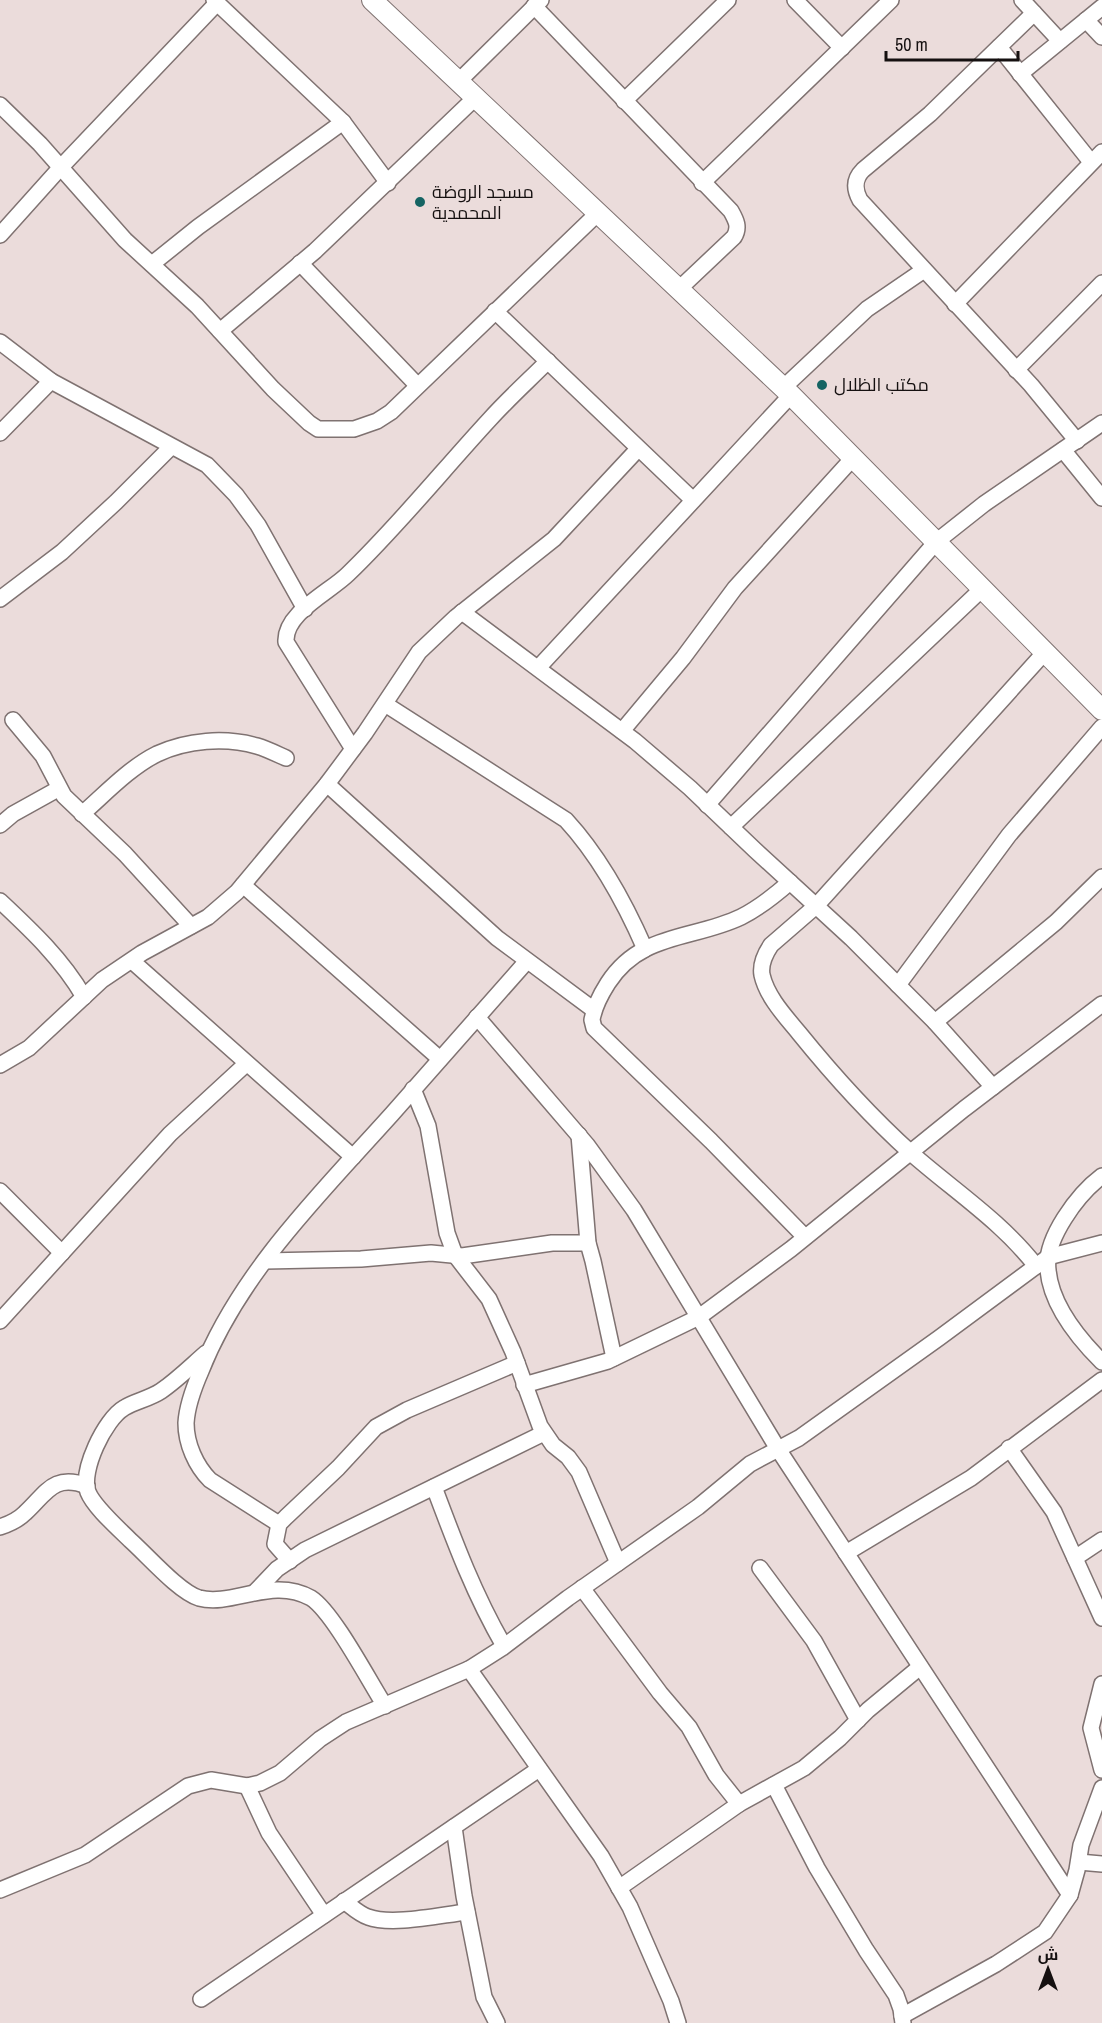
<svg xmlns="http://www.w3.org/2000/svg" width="1102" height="2023" font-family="'Archivo Narrow',Cairo,sans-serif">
<rect width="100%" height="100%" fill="#ebdcdb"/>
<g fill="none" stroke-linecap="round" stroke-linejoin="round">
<defs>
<g id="minor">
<polyline points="214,0 343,122 388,183"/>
<polyline points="795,0 842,48"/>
<polyline points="1022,0 1060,41"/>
<path d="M534,6L731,211C736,220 740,227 734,237L679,289"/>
<path d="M1034,13L930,114L863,170C854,179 854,189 860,200L1031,385L1077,441"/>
<polyline points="1086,20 1102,37"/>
<polyline points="999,47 1091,162"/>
<polyline points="1020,74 1102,7"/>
<polyline points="459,81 541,0"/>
<polyline points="624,101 728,0"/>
<polyline points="0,105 40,144 125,240 197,306 273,389 309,423 318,429 354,429 377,421 391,412 598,213"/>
<polyline points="702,183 891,0"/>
<polyline points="0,235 61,167 217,3"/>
<polyline points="300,263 417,385"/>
<polyline points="152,264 198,227 343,122"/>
<polyline points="955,304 1102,152"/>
<polyline points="495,311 693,500"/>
<polyline points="220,331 315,251 475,98"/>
<polyline points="0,342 51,381"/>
<polyline points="1016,370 1102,283"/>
<polyline points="783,388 867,309 924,270"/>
<polyline points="0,433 51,381 207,465 236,495 258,525 305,609"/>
<polyline points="1063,450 1102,498"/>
<polyline points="0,599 62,552 116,502 171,447"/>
<polyline points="462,612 635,741 690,788 755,850 851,938 935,1022 993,1087"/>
<polyline points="538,668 791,395"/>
<path d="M385,704L566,820C600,857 625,903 645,949"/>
<polyline points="13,720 43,756 64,796 125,854 191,926"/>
<polyline points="622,731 683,658 735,588 853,458"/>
<path d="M353,749L286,642C284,613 330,592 348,574C398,526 442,471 490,419C508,399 528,381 548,361"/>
<polyline points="327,784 497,938 594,1010"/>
<polyline points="707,805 936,542 984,504 1102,423"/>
<path d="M82,814C105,794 129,768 157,754C187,740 225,737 257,746C267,749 277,754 286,758"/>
<polyline points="0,825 13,814 58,789"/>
<polyline points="731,827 982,589"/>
<path d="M790,882C774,896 759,908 741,917C693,940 641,932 608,983C601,994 594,1007 592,1020L594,1028L711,1141L805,1237"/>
<polyline points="243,885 440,1059"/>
<path d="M0,901C31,930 62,959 84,997"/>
<polyline points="132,961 353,1157"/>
<polyline points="898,985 1009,835 1102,727"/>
<polyline points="477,1017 587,1145 634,1210 778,1449 1070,1895"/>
<polyline points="935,1022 1056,922 1102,877"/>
<polyline points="0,1065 29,1048 102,980 142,953 208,917 237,892 327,784 365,733 419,652 456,617 554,539 638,449"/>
<polyline points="413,1089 428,1126 447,1233 455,1255 489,1299 513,1352 540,1426 553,1445 568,1457 579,1472 618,1563"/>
<polyline points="579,1135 588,1243 593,1261 614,1358"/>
<path d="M1102,1176C1078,1194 1044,1239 1048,1270C1051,1304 1078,1338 1102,1362"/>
<polyline points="0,1191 62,1253"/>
<polyline points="265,1261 361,1259 431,1253 462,1256 552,1243 588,1243"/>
<path d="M1036,1266C1001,1221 953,1190 911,1153C870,1116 833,1075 799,1033C785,1016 767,997 762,975C760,964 765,954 771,945L816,906L1045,652"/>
<polyline points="0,1321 170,1134 246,1064"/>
<path d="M206,1353C191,1366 177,1380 161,1391C149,1399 135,1401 124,1408C105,1419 80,1471 88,1492C94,1507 118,1528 130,1540C147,1555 179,1592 199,1598C233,1607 272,1576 311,1598C333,1612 369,1681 385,1706"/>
<polyline points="524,1385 608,1361 699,1317 791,1249 964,1109 1102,1004"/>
<polyline points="1009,1448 1054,1512 1102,1618"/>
<path d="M434,1487C455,1543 474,1594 504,1646"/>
<path d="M279,1524L210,1480C196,1466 186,1444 186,1423C187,1406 194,1387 201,1371C240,1272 322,1192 392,1114C437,1063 482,1012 527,961"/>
<path d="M0,1527C9,1524 18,1520 25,1513C46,1494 53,1473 87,1486"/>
<polyline points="846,1553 971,1478 1102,1380"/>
<polyline points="1075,1558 1102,1540"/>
<polyline points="290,1561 275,1544 279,1524 286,1517 338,1468 376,1427 407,1410 517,1363"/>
<polyline points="760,1568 814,1641 858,1720"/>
<polyline points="582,1588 660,1693 689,1727 716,1775 739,1804"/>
<polyline points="256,1591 277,1569 305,1550 544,1433"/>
<polyline points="469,1669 601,1856 630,1907 671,2001 678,2023"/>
<polyline points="1102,1684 1091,1728 1102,1770"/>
<polyline points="774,1785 817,1868 866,1950 896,1995 901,2009 903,2023"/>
<polyline points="247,1786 269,1833 324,1915"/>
<polyline points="454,1827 464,1896 484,1997 497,2023"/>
<polyline points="1079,1862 1102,1864"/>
<polyline points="619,1888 739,1804 804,1768 840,1738 868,1710 920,1667"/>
<polyline points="0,1890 85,1855 188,1786 211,1780 247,1786 260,1783 280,1773 320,1739 346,1722 469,1669 502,1648 568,1598 698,1507 750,1464 799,1438 939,1338 1043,1261 1048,1257 1102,1243"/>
<path d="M344,1901C352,1907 359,1914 368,1917C392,1926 440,1915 467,1912"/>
<polyline points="201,1999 539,1769"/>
<polyline points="902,2016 996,1964 1045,1932 1070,1895 1077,1870 1081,1845 1102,1788"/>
</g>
<polyline id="tertiary" points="372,0 791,395 1102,710"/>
</defs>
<use href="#minor" stroke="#7f7271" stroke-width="18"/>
<use href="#tertiary" stroke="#7f7271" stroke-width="22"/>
<use href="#minor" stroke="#fff" stroke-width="15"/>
<use href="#tertiary" stroke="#fff" stroke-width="20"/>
</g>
<g fill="#156463" stroke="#ebdcdb" stroke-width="2">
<circle cx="420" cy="202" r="6"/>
<circle cx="822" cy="385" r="6"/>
</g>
<g text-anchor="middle" stroke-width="6" stroke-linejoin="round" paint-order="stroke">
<g font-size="18" fill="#151010" stroke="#ebdcdb" text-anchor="start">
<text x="432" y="198">مسجد الروضة<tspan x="432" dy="21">المحمدية</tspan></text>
<text x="834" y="391">مكتب الظلال</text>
</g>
</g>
<g transform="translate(1048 1969)" stroke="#ebdcdb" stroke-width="4.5" paint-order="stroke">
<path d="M0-4.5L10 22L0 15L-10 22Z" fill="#151010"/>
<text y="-9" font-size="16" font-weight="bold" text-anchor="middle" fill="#151010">ش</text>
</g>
<path d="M886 51v9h132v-9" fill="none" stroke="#151010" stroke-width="3"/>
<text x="895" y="51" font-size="18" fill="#151010" stroke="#ebdcdb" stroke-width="4.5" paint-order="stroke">50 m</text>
</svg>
